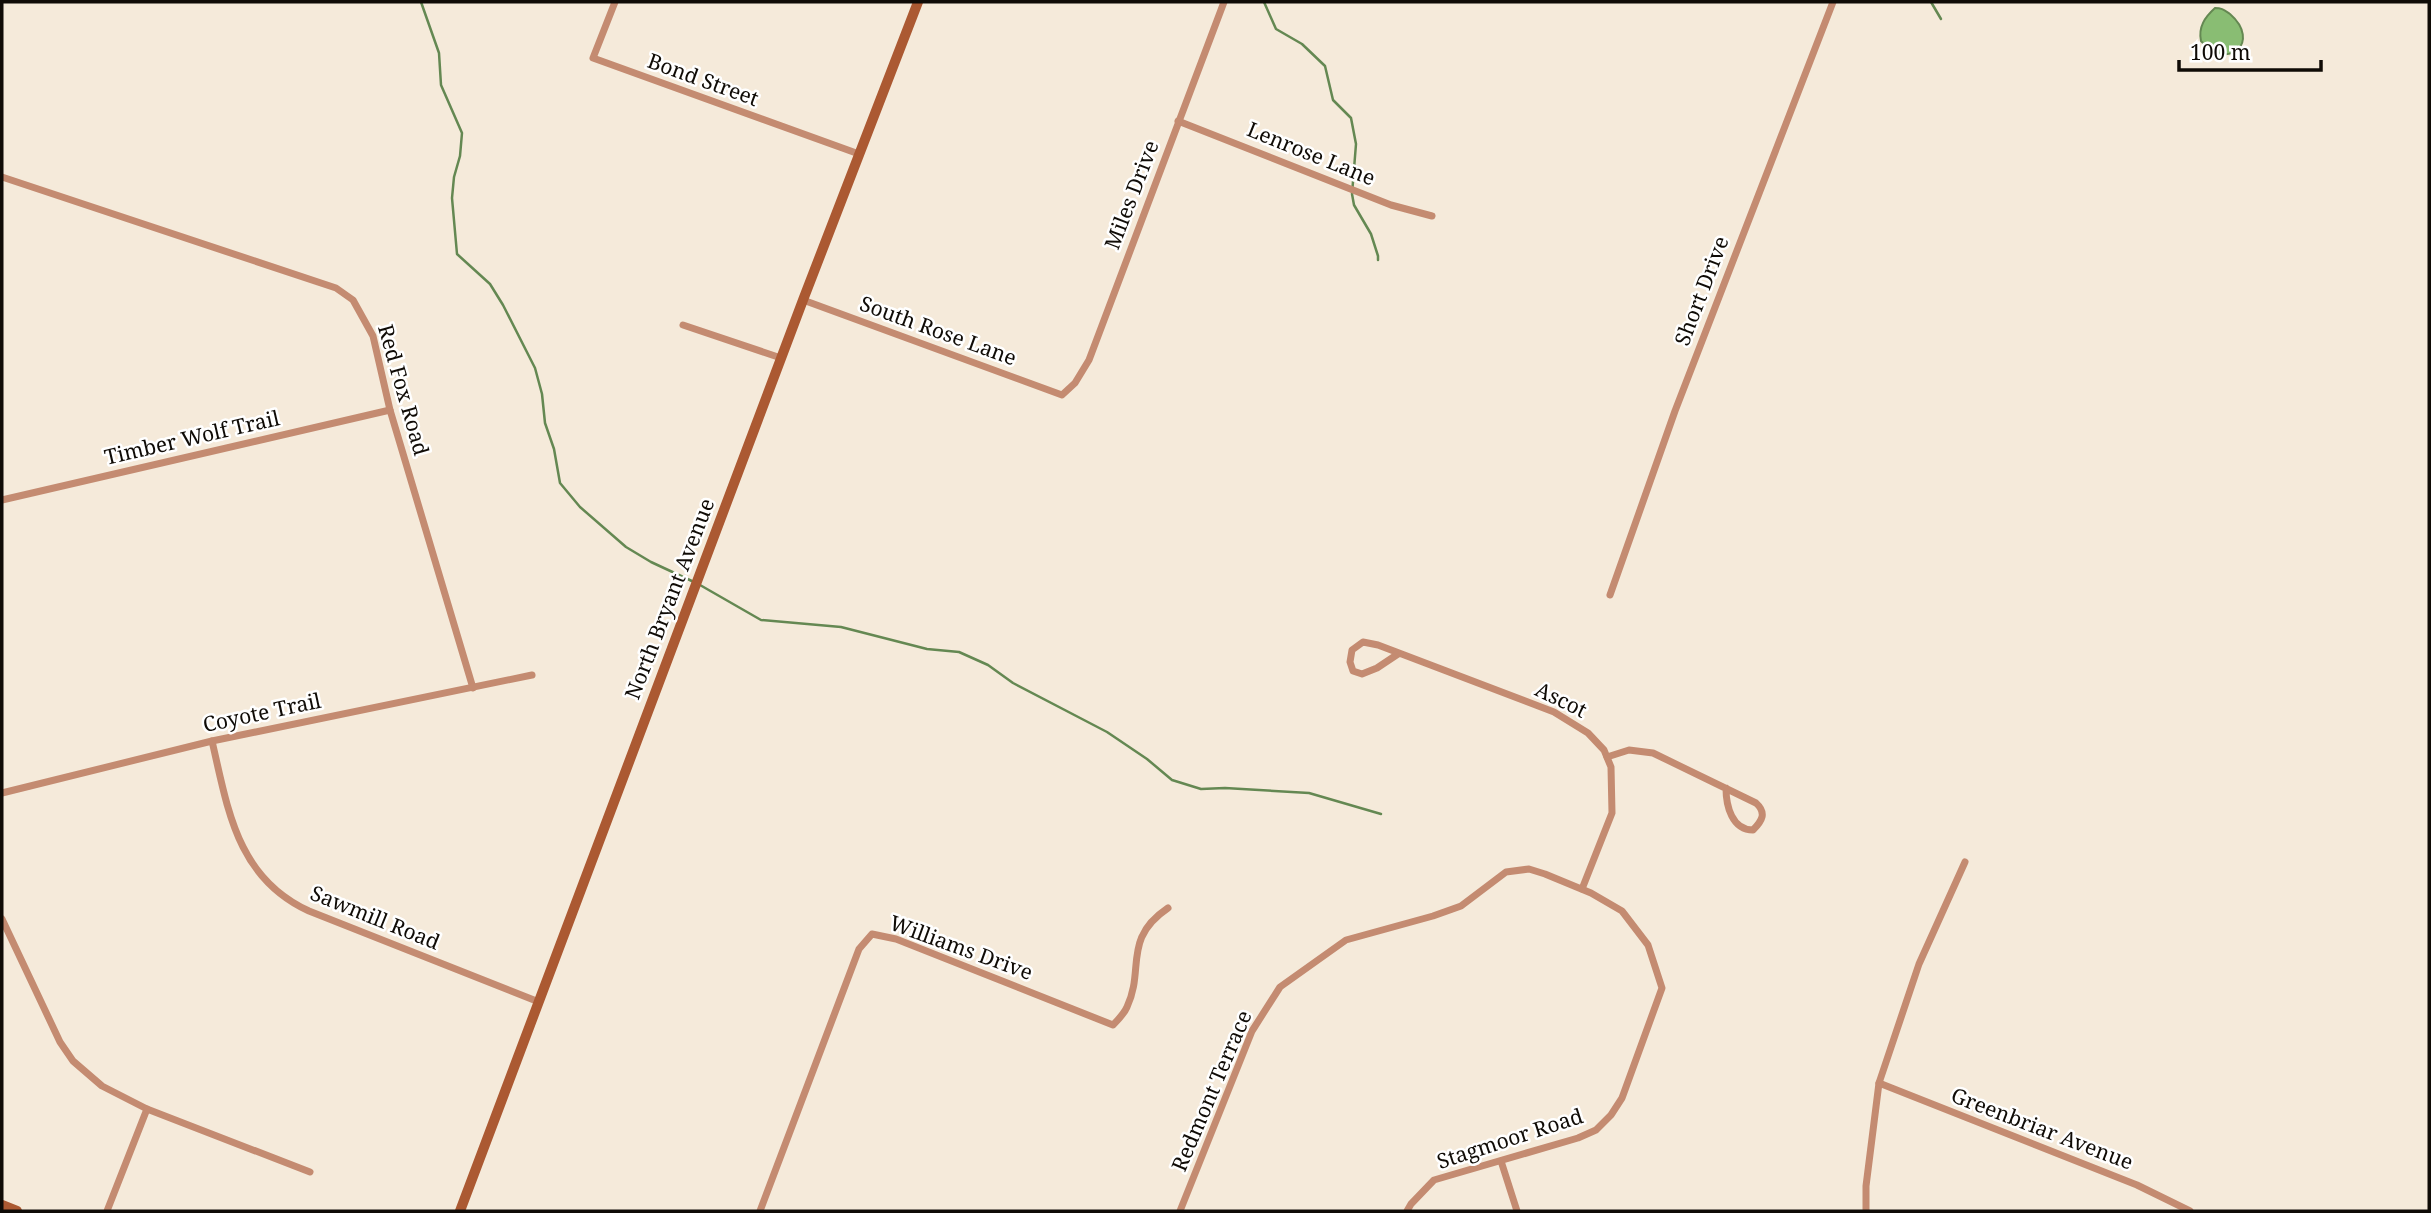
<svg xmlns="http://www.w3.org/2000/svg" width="2431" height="1213" font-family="'Noto Serif',serif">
<rect width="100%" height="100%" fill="#f5eada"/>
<path fill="#89bd73" stroke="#648852" stroke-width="2" d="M2215,8C2222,8 2224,10 2230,14C2262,42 2228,72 2201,41C2198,27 2205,17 2215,8Z"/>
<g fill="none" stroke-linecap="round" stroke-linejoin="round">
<g stroke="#648852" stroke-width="2.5">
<polyline points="421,2 439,53 441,85 462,133 460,156 454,177 452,198 457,254 490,284 503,305 535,368 542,394 545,423 554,449 560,483 580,507 626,547 651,562 694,582"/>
<polyline points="1264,2 1276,29 1302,44 1325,66 1333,100 1351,118 1356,144 1352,194 1354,205 1371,234 1378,256 1378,260"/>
<polyline points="1931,2 1941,19"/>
<polyline points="700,585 761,620 841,627 927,649 959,652 988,665 1013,683 1107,732 1147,759 1172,780 1201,789 1225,788 1309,793 1381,814"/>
</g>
<g stroke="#c48b71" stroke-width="7">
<polyline points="615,2 593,58 859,154"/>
<polyline points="1178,121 1391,205 1432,216"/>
<polyline points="2,177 336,288 353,300 373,336 390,410 473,688"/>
<polyline points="803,300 1062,395 1075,383 1089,360 1224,2"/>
<polyline points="683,325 781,358"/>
<polyline points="2,500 390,410"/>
<polyline points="1610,595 1675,411 1833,2"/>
<polyline points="1398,654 1377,668 1362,674 1353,671 1350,662 1352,650 1363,642 1378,645 1554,712 1588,733 1604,750 1611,767 1612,813 1582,889"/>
<path d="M212,741C228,810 237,878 309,911L539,1002"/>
<path d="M1607,757L1629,750L1653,753L1756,803C1767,813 1762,821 1753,830C1732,830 1726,806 1726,788"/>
<polyline points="2,793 212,741 532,675"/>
<polyline points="2,919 60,1042 73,1061 102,1086 147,1109 310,1172"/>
<polyline points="1879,1083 2137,1185 2190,1211"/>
<polyline points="1501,1161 1517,1211"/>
<polyline points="107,1211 147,1109"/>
<path d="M760,1211L859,949L872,934L896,939L1113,1025C1118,1020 1124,1014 1127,1007C1145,969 1122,939 1168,908"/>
<polyline points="1180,1211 1252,1031 1280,987 1346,940 1433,916 1461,906 1506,872 1529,869 1545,874 1591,893 1622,911 1648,945 1662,988 1622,1098 1611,1115 1596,1130 1578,1138 1434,1180 1411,1204 1407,1211"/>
<polyline points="1866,1211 1866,1186 1879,1083 1919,964 1965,862"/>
</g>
<g stroke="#ab5932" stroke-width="10">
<polyline points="2,1205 17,1211"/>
<polyline points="460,1211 803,300 918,2"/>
</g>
</g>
<g text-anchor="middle" stroke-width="5" stroke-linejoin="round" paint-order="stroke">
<g font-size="21" fill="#0f0b06" stroke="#fff">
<text transform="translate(703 80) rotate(20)" y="7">Bond Street</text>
<text transform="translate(1311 154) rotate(22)" y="7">Lenrose Lane</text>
<text transform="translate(1132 195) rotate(-69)" y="7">Miles Drive</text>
<text transform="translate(1702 291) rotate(-69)" y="7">Short Drive</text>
<text transform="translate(938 331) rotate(20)" y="7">South Rose Lane</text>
<text transform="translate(403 390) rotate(74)" y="7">Red Fox Road</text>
<text transform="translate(192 438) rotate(-13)" y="7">Timber Wolf Trail</text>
<text transform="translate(670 599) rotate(-69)" y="7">North Bryant Avenue</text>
<text transform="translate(1561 700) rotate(26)" y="7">Ascot</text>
<text transform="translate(262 713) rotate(-12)" y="7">Coyote Trail</text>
<text transform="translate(375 918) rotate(22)" y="7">Sawmill Road</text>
<text transform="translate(961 948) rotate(20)" y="7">Williams Drive</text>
<text transform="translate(1212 1091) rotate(-67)" y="7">Redmont Terrace</text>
<text transform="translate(2042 1129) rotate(21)" y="7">Greenbriar Avenue</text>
<text transform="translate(1510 1139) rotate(-18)" y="7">Stagmoor Road</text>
</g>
</g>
<rect width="2431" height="1213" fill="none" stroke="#0f0b06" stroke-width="7"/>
<path d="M2179 60v10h142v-10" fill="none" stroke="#0f0b06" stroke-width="3.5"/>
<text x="2190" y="60" font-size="21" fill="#0f0b06" stroke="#ffffff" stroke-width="5" paint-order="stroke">100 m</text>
</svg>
